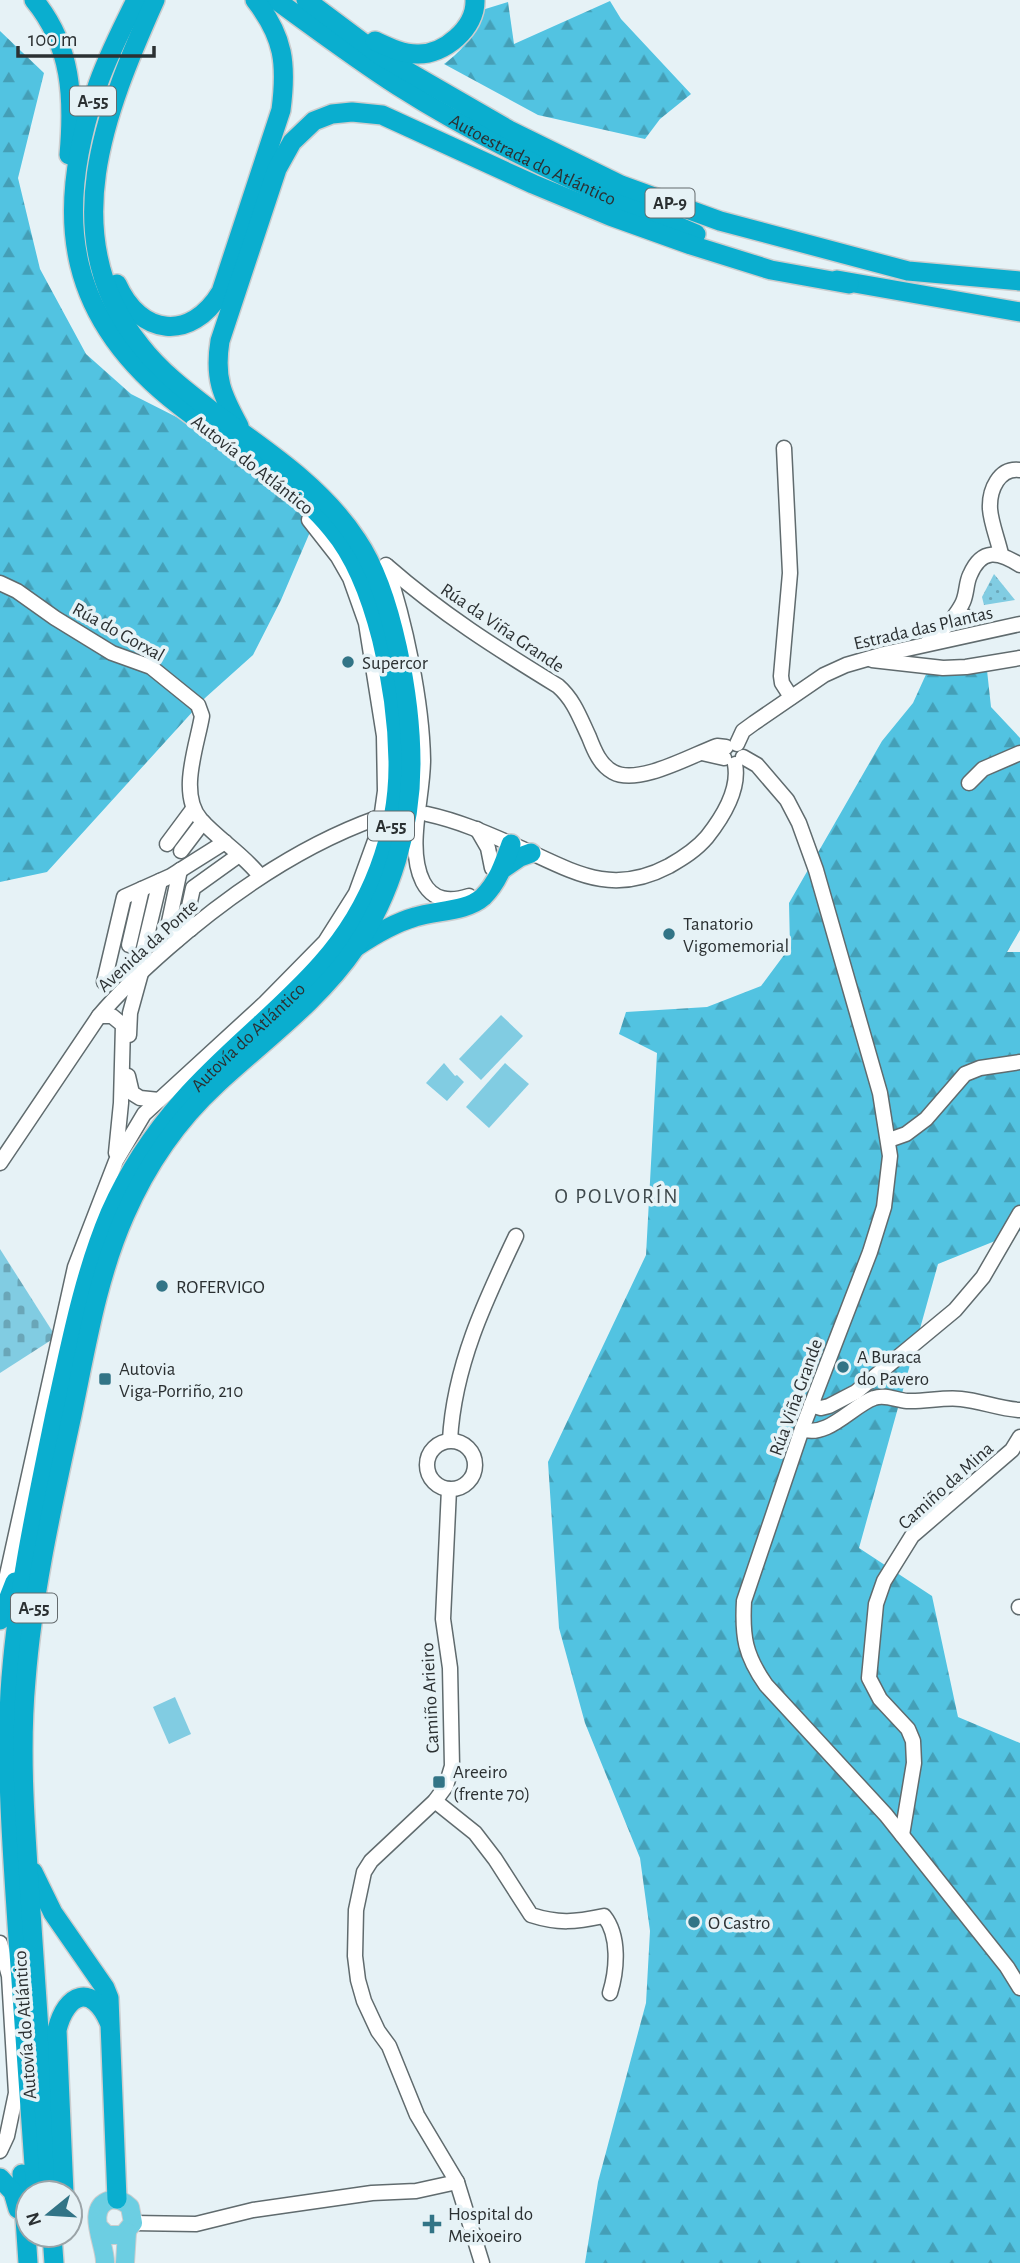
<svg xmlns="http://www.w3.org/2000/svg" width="1020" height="2263" font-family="'Alegreya Sans',sans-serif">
<defs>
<pattern id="forest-firs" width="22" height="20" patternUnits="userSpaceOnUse" patternTransform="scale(1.75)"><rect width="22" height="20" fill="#52c3e1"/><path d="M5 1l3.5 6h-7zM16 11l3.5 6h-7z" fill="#449fb7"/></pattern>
<pattern id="cemetery-stones" width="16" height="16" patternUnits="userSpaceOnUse" patternTransform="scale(1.75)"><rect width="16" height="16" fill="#81cce2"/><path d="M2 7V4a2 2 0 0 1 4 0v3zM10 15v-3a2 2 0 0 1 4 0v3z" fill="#6aa6b8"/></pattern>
<pattern id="park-dots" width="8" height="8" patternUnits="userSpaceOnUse" patternTransform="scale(1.75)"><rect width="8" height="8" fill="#81cce2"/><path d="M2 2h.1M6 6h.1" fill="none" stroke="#6aa6b8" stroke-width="1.8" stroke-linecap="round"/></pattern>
</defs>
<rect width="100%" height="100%" fill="#e6f2f6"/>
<g fill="url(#forest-firs)">
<path d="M610,1L621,19L691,94L660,119L645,139L538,115L444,64C465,49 474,34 482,10L508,2L514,44Z"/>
<polygon points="0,31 44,73 18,178 40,269 86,354 131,394 212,435 295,501 310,532 281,600 253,655 205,698 47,872 0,882"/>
<polygon points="986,661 991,707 1020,738 1020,930 1007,952 1020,952 1020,1231 938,1264 859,1548 932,1596 958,1717 1020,1743 1020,2263 585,2263 598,2182 646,2003 650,1931 640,1858 585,1723 559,1628 548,1462 646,1255 657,1053 619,1034 626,1012 707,1007 761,986 790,947 789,903 882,741 913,703 928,670"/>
</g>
<polygon fill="url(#cemetery-stones)" points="0,1249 56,1337 0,1373"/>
<polygon fill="url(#park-dots)" points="994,574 1015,600 984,605 982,597"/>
<g fill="#81cce2">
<polygon points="501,1015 523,1036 481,1080 459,1059"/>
<polygon points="444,1063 455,1076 457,1075 464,1082 447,1101 426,1083"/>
<polygon points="505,1063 529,1084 489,1128 466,1107"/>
<polygon points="175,1697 191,1734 169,1744 153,1707"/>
</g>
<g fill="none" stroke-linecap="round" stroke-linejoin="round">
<defs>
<g id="minor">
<polyline points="784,448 790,573 781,676 782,683 791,697"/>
<path d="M1001,554C998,540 991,523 990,509C989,490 999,467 1020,470"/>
<path d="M386,565C405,621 422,701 423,760C423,798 406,848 423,882C433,901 450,902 469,896"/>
<path d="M387,566C442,614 496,648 558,686C574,700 580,718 589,737C594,750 600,765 613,772C638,786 692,755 717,746L726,747"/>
<path d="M0,583L17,591L55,618L112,653L151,667L198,705L202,716C197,746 178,794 201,820C219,840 244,855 260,876"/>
<path d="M951,621C955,615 960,609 963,602C967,593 966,583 970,575C982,547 999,552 1020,565"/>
<path d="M928,642C942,633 951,615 968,617"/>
<polyline points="872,660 943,668 966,667 1020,658"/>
<polyline points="737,744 743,731 754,723 824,675 846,665 884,654 1020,624"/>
<polyline points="702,753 724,758"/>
<path d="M743,757L757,765L787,800L799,823L816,870L880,1093L890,1156L884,1207L870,1252L802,1429L744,1601C742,1637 745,1655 766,1685L886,1815L1007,1967L1020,1988"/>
<polyline points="969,783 983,769 1020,753"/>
<path d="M427,814C464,822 497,838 532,853C581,876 616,894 669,866C683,858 696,850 707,837C722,818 740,790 735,764"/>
<polyline points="477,829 488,848 492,868"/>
<polyline points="167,844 193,809"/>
<polyline points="181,851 203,822"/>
<polyline points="191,929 186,920 193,888 239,855"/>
<polyline points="177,940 169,922 180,870"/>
<polyline points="129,945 142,889"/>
<polyline points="144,948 160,881"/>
<polyline points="104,982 124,897 171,876 225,842"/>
<polyline points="99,1016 112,1016 123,1025 121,1103 116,1153"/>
<polyline points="129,1035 130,1013 141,973"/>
<polyline points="128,1076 132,1093 140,1098 159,1100"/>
<polyline points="889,1140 906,1134 926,1119 965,1074 980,1068 1020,1062"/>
<path d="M0,1163L99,1016C120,991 144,969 168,948C231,893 299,846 377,818"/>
<polyline points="811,1405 821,1408 829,1406 856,1392 955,1310 983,1277 1020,1213"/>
<path d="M802,1429C827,1439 853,1405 874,1398C885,1394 896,1400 907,1401C925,1402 943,1397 961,1399C981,1401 1000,1409 1020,1410"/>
<path d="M450,1440C454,1366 485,1301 516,1236"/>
<circle cx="451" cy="1465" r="24"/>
<polyline points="449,1489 443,1619 450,1668 452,1766 446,1786 435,1801 371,1861 364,1872 356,1910 355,1956 358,1980 364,2001 378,2031 389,2046 417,2115 457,2182 482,2263"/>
<polyline points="3,1593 75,1267 116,1161 144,1114 265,1003 325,942 356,893 380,827 385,791 384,736 366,623 350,578 338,557 309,520"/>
<polyline points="1019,1607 1020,1607"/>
<path d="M435,1801L475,1833L495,1859L531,1915C559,1924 575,1922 604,1916C620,1936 617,1970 610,1993"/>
<polyline points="902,1835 914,1763 913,1741 908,1729 880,1699 869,1678 876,1604 884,1581 912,1536 1012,1450 1020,1437"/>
<polyline points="0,1943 9,1976 16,2093 7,2136 0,2151"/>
<polyline points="133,2223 196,2224 253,2210 372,2193 416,2191 457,2182"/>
</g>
<g id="major">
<path d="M99,2227L107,2235H123L133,2223L130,2207C124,2201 118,2198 110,2200C84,2208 106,2245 105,2263"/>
<polyline points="125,2263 127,2232"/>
</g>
<g id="highway">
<path d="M34,0C72,46 74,98 69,155"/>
<path id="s1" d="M276,0C316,29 356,59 398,86C492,146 594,191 696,234"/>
<polyline points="306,0 381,56 509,130 621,185 720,221 908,271 1020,281"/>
<path d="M375,41C388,47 402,54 417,54C444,55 476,28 475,0"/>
<polyline points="837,280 1020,312"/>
<path d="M117,284C140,336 191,342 221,292L281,110C287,64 284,37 255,0"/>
<path d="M239,426C222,395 214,378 220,341L277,169L292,142L314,121L332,114L352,112L382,115L533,184L610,216L691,245L771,270L849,284"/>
<polyline points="504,868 520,857 531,853"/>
<path d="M356,947C374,935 394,923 415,917C436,910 466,912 483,897C498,882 504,864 511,844"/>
<polyline points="0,1620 15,1582"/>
<polyline points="33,1872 53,1913 105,1988 109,1998 117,2199"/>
<polyline points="22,2174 28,2263"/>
<polyline points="0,2178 13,2192 18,2209"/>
<path id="s2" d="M36,2193C30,2103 23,2014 17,1924C12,1847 6,1770 10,1692C16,1598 36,1506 55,1414C70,1347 83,1277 110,1213C128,1172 153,1134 183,1100C226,1051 279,1012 322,963C371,908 399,835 398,761C397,692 377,582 332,529C291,479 230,445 180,406C68,320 52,220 96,90C106,59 122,29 136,0"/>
<path d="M50,2193C44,2099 37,2006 31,1912C26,1835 19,1757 26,1680C33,1590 53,1503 72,1415C86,1348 97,1278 125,1215C146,1167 177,1121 216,1085C261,1043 320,1000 355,948C391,895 411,828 411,764C411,700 393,593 357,540C321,485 264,449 212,411C186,391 160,371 140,345C53,237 106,110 155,0"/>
<path d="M64,2193L57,2030C66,1993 92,1983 109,2022"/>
<polyline points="52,2235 54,2263"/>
</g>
</defs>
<use href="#minor" stroke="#606b6e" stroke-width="17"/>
<use href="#major" stroke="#cccdce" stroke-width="20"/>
<use href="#highway" stroke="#cccdce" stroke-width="22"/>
<use href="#minor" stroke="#fff" stroke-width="14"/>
<use href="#major" stroke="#6ccee2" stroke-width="18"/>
<use href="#highway" stroke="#0aaecf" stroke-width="19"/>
</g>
<g fill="#327486" stroke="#e6f2f6" stroke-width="2.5">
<circle cx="348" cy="662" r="7"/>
<circle cx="669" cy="934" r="7"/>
<circle cx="162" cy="1286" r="7"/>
<circle cx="843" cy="1367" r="7"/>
<rect x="98" y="1372" width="14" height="14" rx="3.5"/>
<rect x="432" y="1775" width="14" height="14" rx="3.5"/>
<circle cx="694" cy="1922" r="7"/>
<path d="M428.5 2213.5h7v7h7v7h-7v7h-7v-7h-7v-7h7z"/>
</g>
<g text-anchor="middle" stroke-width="7" stroke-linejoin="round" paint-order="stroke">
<g fill="#e6f2f6" stroke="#636a6d" stroke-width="2">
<rect x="70" y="86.5" width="46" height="29" rx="5"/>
<rect x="645.5" y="188.5" width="49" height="29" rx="5"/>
<rect x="368" y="811.5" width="46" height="29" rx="5"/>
<rect x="11" y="1593.5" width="46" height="29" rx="5"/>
</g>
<g font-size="18" font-weight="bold" fill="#2b3032">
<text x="93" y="107">A-55</text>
<text x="670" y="209">AP-9</text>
<text x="391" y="832">A-55</text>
<text x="34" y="1614">A-55</text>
</g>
<g font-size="19" fill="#2b3032" stroke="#e6f2f6">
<text dy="7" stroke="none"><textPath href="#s1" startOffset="303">Autoestrada do Atlántico</textPath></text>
<text transform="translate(253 464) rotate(38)" y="7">Autovía do Atlántico</text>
<text transform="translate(503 627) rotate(34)" y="7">Rúa da Viña Grande</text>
<text transform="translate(923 627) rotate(-13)" y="7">Estrada das Plantas</text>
<text transform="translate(119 631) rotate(29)" y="7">Rúa do Gorxal</text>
<text transform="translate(147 945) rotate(-42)" y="7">Avenida da Ponte</text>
<text dy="7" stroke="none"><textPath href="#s2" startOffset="1218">Autovía do Atlántico</textPath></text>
<text transform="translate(795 1397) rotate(-70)" y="7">Rúa Viña Grande</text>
<text transform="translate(945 1485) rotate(-42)" y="7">Camiño da Mina</text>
<text transform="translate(429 1698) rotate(-93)" y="7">Camiño Arieiro</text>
<text transform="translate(24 2025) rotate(-94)" y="7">Autovía do Atlántico</text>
</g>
<g font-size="19" fill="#2b3032" stroke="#e6f2f6" text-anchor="start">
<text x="362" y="669">Supercor</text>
<text x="683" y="930">Tanatorio<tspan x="683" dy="22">Vigomemorial</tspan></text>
<text x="176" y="1293">ROFERVIGO</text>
<text x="857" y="1363">A Buraca<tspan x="857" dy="22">do Pavero</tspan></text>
<text x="119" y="1375">Autovia<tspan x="119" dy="22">Viga-Porriño, 210</tspan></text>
<text x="453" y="1778">Areeiro<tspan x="453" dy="22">(frente 70)</tspan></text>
<text x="708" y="1929">O Castro</text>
<text x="448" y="2220">Hospital do<tspan x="448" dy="22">Meixoeiro</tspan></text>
</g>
<g font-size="21" letter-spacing="2" fill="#3f494c" stroke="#e6f2f6">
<text x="617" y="1203">O POLVORÍN</text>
</g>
</g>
<g transform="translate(49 2214) rotate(252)"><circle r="33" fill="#e6f2f6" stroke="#9ba4a8" stroke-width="2"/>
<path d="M0-5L12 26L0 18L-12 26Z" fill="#327486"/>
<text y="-10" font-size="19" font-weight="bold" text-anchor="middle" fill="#2b3032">N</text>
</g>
<path d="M18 46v10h136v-10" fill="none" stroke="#2b3032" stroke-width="3.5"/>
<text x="28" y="46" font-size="21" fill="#2b3032" stroke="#e6f2f6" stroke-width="5" paint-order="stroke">100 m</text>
</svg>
